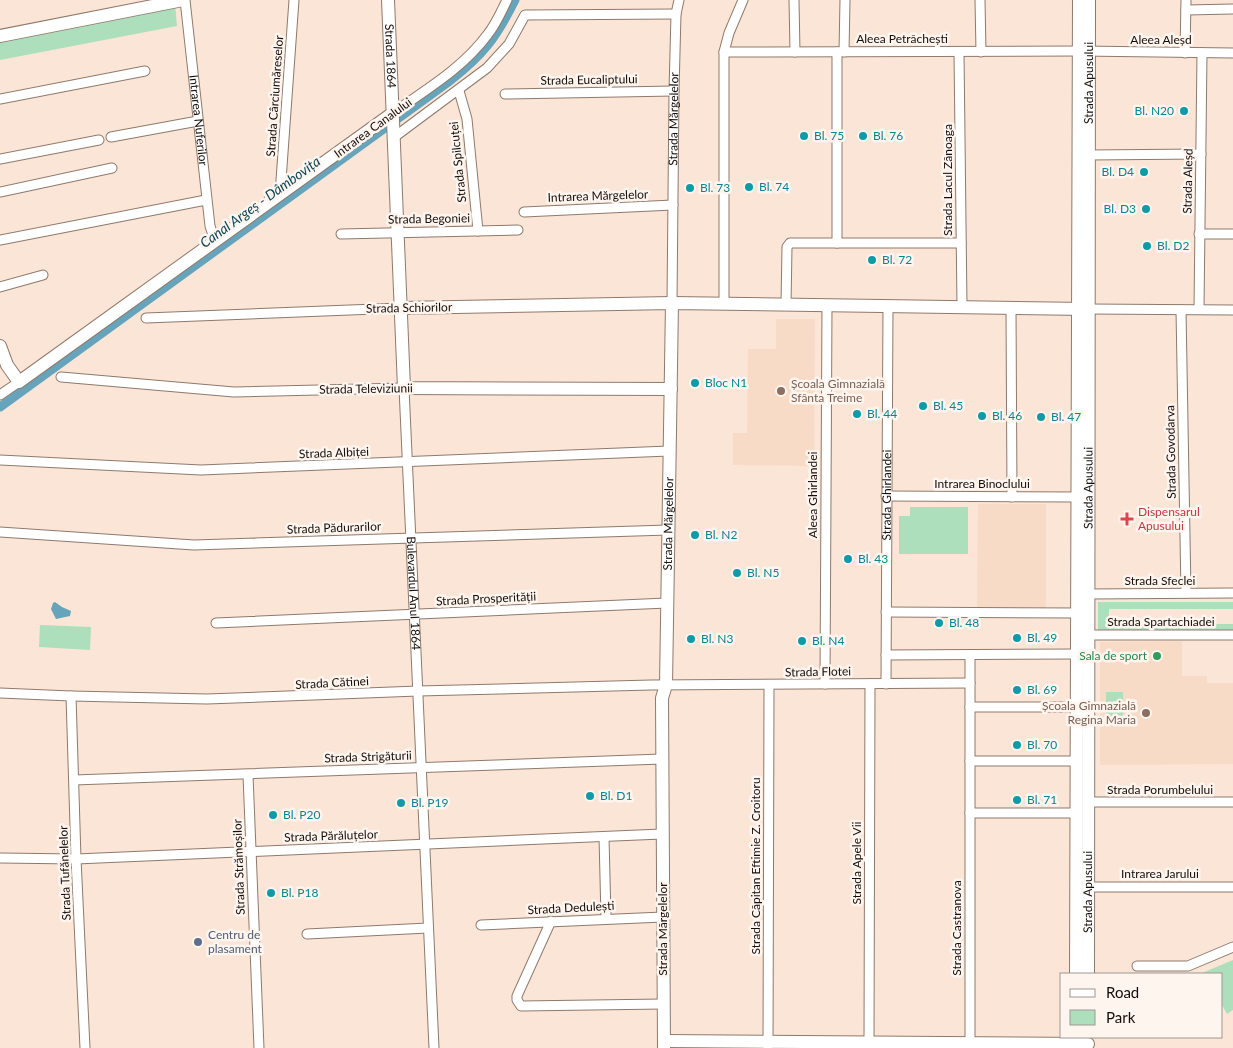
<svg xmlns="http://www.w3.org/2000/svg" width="1233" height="1048" font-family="Lato,sans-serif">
<rect width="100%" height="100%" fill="#fbe5d6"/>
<g fill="#f7dbc6">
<polygon points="776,319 815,319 814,466 733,465 733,433 747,433 748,349 776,349"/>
<polygon points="978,504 1046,504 1046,608 977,608"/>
<polygon points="1182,641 1182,676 1207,676 1207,683 1233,683 1233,764 1100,765 1100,642"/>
</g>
<g fill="#addfbd">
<polygon points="175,3 177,26 0,60 0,39"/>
<polygon points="910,507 968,507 968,554 899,554 899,516 910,516"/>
<polygon points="1098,602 1233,602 1233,609 1109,609 1109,624 1233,624 1233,630 1098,630"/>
<polygon points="40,625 91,627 90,650 39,647"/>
<rect x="1106" y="692" width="17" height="27"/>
<polygon points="1233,960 1233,1010 1227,1014 1222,1005 1222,974 1202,973"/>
</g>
<polygon fill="#66a4bc" points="55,602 62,607 71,611 70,616 56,619 51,609 53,603"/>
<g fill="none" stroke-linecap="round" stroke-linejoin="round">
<path stroke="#66a4bc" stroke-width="9" d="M0,407L451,80C484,54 496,38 515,0"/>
<defs>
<g id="street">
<path id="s1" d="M185,0L210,226L212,232L217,239"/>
<polyline points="794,0 795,52"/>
<polyline points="980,0 981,52"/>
<polyline points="1186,10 1233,9"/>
<polyline points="724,52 1080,51 1233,53"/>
<polyline points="837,52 837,243"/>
<polyline points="844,52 845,0"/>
<polyline points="959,52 962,307"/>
<polyline points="1185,53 1186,0"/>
<polyline points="459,91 467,119 478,231"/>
<polyline points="505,94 674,91"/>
<polyline points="0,99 145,71"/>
<path d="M393,113C427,89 463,68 488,34C496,24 501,12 507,0"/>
<polyline points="111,137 198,121"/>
<polyline points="393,138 487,68 509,44 525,15 676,14"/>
<polyline points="1089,155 1201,154"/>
<polyline points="0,159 99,140"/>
<polyline points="0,192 112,168"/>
<polyline points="280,194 294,0"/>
<polyline points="524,212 673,205"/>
<polyline points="341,234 518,230"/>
<polyline points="1199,234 1233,234"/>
<polyline points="0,240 206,200"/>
<polyline points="0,287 43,275"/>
<path id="s2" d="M672,303L674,91L676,14L679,0"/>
<polyline points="724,304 724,52 729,33 743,0"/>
<polyline points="786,305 787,247 790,243 961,243"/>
<polyline points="1011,308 1012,497"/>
<polyline points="1089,309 1233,310"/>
<polyline points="1199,309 1202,53"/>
<polyline points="1181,310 1186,593"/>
<polyline points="146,318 401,308"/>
<path id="s3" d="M61,377L234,392L404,388L434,1048"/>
<polyline points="0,395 19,382"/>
<polyline points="0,460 201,470 669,451"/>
<polyline points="886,496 1078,497"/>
<polyline points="0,532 194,545 668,530"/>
<polyline points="1088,594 1233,593"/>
<polyline points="886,612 1078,613"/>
<polyline points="216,623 667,603"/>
<polyline points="1088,635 1233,635"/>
<polyline points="886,655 1078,654"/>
<polyline points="825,684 827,305"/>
<path id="s4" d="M886,684L888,306"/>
<polyline points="0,693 71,696 207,699 418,691 651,685 970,683"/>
<polyline points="71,696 76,859 85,1048"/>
<polyline points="970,707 1077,707"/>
<polyline points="970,761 1077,761"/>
<polyline points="248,775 259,1048"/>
<polyline points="74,780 662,759"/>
<polyline points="1088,802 1233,802"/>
<polyline points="970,813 1077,813"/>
<polyline points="604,837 606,918"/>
<polyline points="0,858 76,859 662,834"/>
<polyline points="1088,887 1233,887"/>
<polyline points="551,921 517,996 517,1000 521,1006 663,1004"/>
<polyline points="481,925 663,917"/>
<polyline points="307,934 428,928"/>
<polyline points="1137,966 1188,966 1233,947"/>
<polyline points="869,1043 870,684"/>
<polyline points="970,1043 970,655"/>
<polyline points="768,1048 769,685"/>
</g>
<g id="secondary">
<path id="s5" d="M388,0L404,388L671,389"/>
<polyline points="0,36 183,0"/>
<polyline points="401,308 672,303 1086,309"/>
<polyline points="0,346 7,365 19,382 393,113"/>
<polyline points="1076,974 1079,0"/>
<path id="s6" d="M1088,974L1089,0"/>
<polyline points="664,1041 1088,1044"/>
<path id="s7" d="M664,1048L662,698L666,685L672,303"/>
</g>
</defs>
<use href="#street" stroke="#8e7a6c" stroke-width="11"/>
<use href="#secondary" stroke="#8e7a6c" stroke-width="14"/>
<use href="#street" stroke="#fff" stroke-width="9"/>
<use href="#secondary" stroke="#fff" stroke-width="12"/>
</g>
<g fill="#0f9aa8" stroke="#fef5ef" stroke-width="2">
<circle cx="1184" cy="111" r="5"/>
<circle cx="804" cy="136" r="5"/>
<circle cx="863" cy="136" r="5"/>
<circle cx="1144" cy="172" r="5"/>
<circle cx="749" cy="187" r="5"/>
<circle cx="690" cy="188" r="5"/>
<circle cx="1146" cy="209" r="5"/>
<circle cx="1147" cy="246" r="5"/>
<circle cx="872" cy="260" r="5"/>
<circle cx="695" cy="383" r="5"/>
<circle cx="923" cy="406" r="5"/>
<circle cx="857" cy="414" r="5"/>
<circle cx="982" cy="416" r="5"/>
<circle cx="1041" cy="417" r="5"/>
<circle cx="695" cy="535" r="5"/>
<circle cx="848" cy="559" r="5"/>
<circle cx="737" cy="573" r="5"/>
<circle cx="939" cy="623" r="5"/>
<circle cx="1017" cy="638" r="5"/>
<circle cx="691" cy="639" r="5"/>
<circle cx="802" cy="641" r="5"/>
<circle cx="1017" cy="690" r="5"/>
<circle cx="1017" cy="745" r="5"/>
<circle cx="590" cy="796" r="5"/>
<circle cx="1017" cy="800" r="5"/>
<circle cx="401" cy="803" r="5"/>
<circle cx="273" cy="815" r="5"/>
<circle cx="271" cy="893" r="5"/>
</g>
<g fill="#8d6e63" stroke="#fef5ef" stroke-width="2">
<circle cx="781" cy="391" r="5"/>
<circle cx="1146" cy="713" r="5"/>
</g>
<path fill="#e0444e" stroke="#fef5ef" stroke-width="2" d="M1124.5 511.5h5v5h5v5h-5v5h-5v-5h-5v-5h5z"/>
<circle fill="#2e9e5b" stroke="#fef5ef" stroke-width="2" cx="1157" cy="656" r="5"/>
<circle fill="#5c6f8a" stroke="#fef5ef" stroke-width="2" cx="198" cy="942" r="5"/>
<g text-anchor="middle" stroke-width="5" stroke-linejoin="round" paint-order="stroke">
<g font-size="12" fill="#140d08" stroke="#fef5ef">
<text x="902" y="43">Aleea Petrăchești</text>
<text x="1161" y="44">Aleea Aleșd</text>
<text dy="4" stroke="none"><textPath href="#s5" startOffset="56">Strada 1864</textPath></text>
<text transform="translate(589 80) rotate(-1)" y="4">Strada Eucaliptului</text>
<text dy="4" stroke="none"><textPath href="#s6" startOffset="891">Strada Apusului</textPath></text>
<text transform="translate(275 96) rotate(-86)" y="4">Strada Cârciumăreselor</text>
<text dy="4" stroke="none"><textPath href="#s2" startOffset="184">Strada Mărgelelor</textPath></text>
<text dy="4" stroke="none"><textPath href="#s1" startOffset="121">Intrarea Nuferilor</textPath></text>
<text transform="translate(373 128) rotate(-36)" y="4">Intrarea Canalului</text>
<text transform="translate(458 162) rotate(-96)" y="4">Strada Spilcuței</text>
<text transform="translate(948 180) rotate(-90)" y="4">Strada Lacul Zănoaga</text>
<text transform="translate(1188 181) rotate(-89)" y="4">Strada Aleșd</text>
<text transform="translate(598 196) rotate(-2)" y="4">Intrarea Mărgelelor</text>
<text transform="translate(429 219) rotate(-1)" y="4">Strada Begoniei</text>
<text transform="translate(409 308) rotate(-1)" y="4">Strada Schiorilor</text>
<text transform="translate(366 389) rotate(-1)" y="4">Strada Televiziunii</text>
<text transform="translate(1171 452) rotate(-91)" y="4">Strada Govodarva</text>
<text transform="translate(334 453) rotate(-2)" y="4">Strada Albiței</text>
<text x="982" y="488">Intrarea Binoclului</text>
<text dy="4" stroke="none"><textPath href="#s6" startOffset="486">Strada Apusului</textPath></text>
<text transform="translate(813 495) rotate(-90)" y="4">Aleea Ghirlandei</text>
<text dy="4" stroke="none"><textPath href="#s4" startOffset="189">Strada Ghirlandei</textPath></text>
<text dy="4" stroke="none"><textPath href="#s7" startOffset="525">Strada Mărgelelor</textPath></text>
<text transform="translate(334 528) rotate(-2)" y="4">Strada Pădurarilor</text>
<text x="1160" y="585">Strada Sfeclei</text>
<text dy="4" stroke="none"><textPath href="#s3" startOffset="549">Bulevardul Anul 1864</textPath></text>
<text transform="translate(486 599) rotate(-3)" y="4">Strada Prosperității</text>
<text x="1161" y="626">Strada Spartachiadei</text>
<text transform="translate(818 672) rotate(-1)" y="4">Strada Flotei</text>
<text transform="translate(332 683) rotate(-3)" y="4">Strada Cătinei</text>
<text transform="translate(368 757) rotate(-2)" y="4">Strada Strigăturii</text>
<text x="1160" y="794">Strada Porumbelului</text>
<text transform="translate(331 836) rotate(-2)" y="4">Strada Părăluțelor</text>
<text transform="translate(857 863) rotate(-90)" y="4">Strada Apele Vii</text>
<text transform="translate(756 866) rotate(-90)" y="4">Strada Căpitan Eftimie Z. Croitoru</text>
<text transform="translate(239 867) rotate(-92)" y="4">Strada Strămoșilor</text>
<text transform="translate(65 873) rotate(-92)" y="4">Strada Tufănelelor</text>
<text x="1160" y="878">Intrarea Jarului</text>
<text dy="4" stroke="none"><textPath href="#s6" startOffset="82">Strada Apusului</textPath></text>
<text transform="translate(571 908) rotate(-3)" y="4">Strada Dedulești</text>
<text transform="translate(957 928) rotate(-90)" y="4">Strada Castranova</text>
<text transform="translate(663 929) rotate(-90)" y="4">Strada Mărgelelor</text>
</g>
<g font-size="12" fill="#0d838f" stroke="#fef5ef" text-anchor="start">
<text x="1174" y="115" text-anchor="end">Bl. N20</text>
<text x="814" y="140">Bl. 75</text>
<text x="873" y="140">Bl. 76</text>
<text x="1134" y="176" text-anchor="end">Bl. D4</text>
<text x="759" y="191">Bl. 74</text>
<text x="700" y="192">Bl. 73</text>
<text x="1136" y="213" text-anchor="end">Bl. D3</text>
<text x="1157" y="250">Bl. D2</text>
<text x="882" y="264">Bl. 72</text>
<text x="705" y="387">Bloc N1</text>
<text x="933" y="410">Bl. 45</text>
<text x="867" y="418">Bl. 44</text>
<text x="992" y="420">Bl. 46</text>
<text x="1051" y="421">Bl. 47</text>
<text x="705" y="539">Bl. N2</text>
<text x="858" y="563">Bl. 43</text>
<text x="747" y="577">Bl. N5</text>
<text x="949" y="627">Bl. 48</text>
<text x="1027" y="642">Bl. 49</text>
<text x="701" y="643">Bl. N3</text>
<text x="812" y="645">Bl. N4</text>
<text x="1027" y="694">Bl. 69</text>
<text x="1027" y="749">Bl. 70</text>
<text x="600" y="800">Bl. D1</text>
<text x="1027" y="804">Bl. 71</text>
<text x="411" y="807">Bl. P19</text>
<text x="283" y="819">Bl. P20</text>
<text x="281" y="897">Bl. P18</text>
</g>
<g font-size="12" fill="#785e54" stroke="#fef5ef" text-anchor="start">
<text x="791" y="388">Școala Gimnazială<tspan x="791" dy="14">Sfânta Treime</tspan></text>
<text x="1136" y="710" text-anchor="end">Școala Gimnazială<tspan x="1136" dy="14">Regina Maria</tspan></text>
</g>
<g font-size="12" fill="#be3a42" stroke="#fef5ef" text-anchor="start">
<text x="1138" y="516">Dispensarul<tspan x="1138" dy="14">Apusului</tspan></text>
</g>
<g font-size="12" fill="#27864d" stroke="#fef5ef" text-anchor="end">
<text x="1147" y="660">Sala de sport</text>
</g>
<g font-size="12" fill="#4e5e75" stroke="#fef5ef" text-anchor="start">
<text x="208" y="939">Centru de<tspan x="208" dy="14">plasament</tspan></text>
</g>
<g font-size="14" font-style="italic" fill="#053f50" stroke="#fef5ef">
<text transform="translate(260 202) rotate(-36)" y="5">Canal Argeș - Dâmbovița</text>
</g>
</g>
<rect x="1060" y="973" width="162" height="65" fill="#fef5ef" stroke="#a09893"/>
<rect x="1070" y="989" width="25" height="8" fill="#ffffff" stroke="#a09893"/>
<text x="1106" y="998" font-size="15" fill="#140d08">Road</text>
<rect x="1070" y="1010" width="25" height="15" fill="#addfbd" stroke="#a09893"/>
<text x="1106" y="1023" font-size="15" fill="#140d08">Park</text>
</svg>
